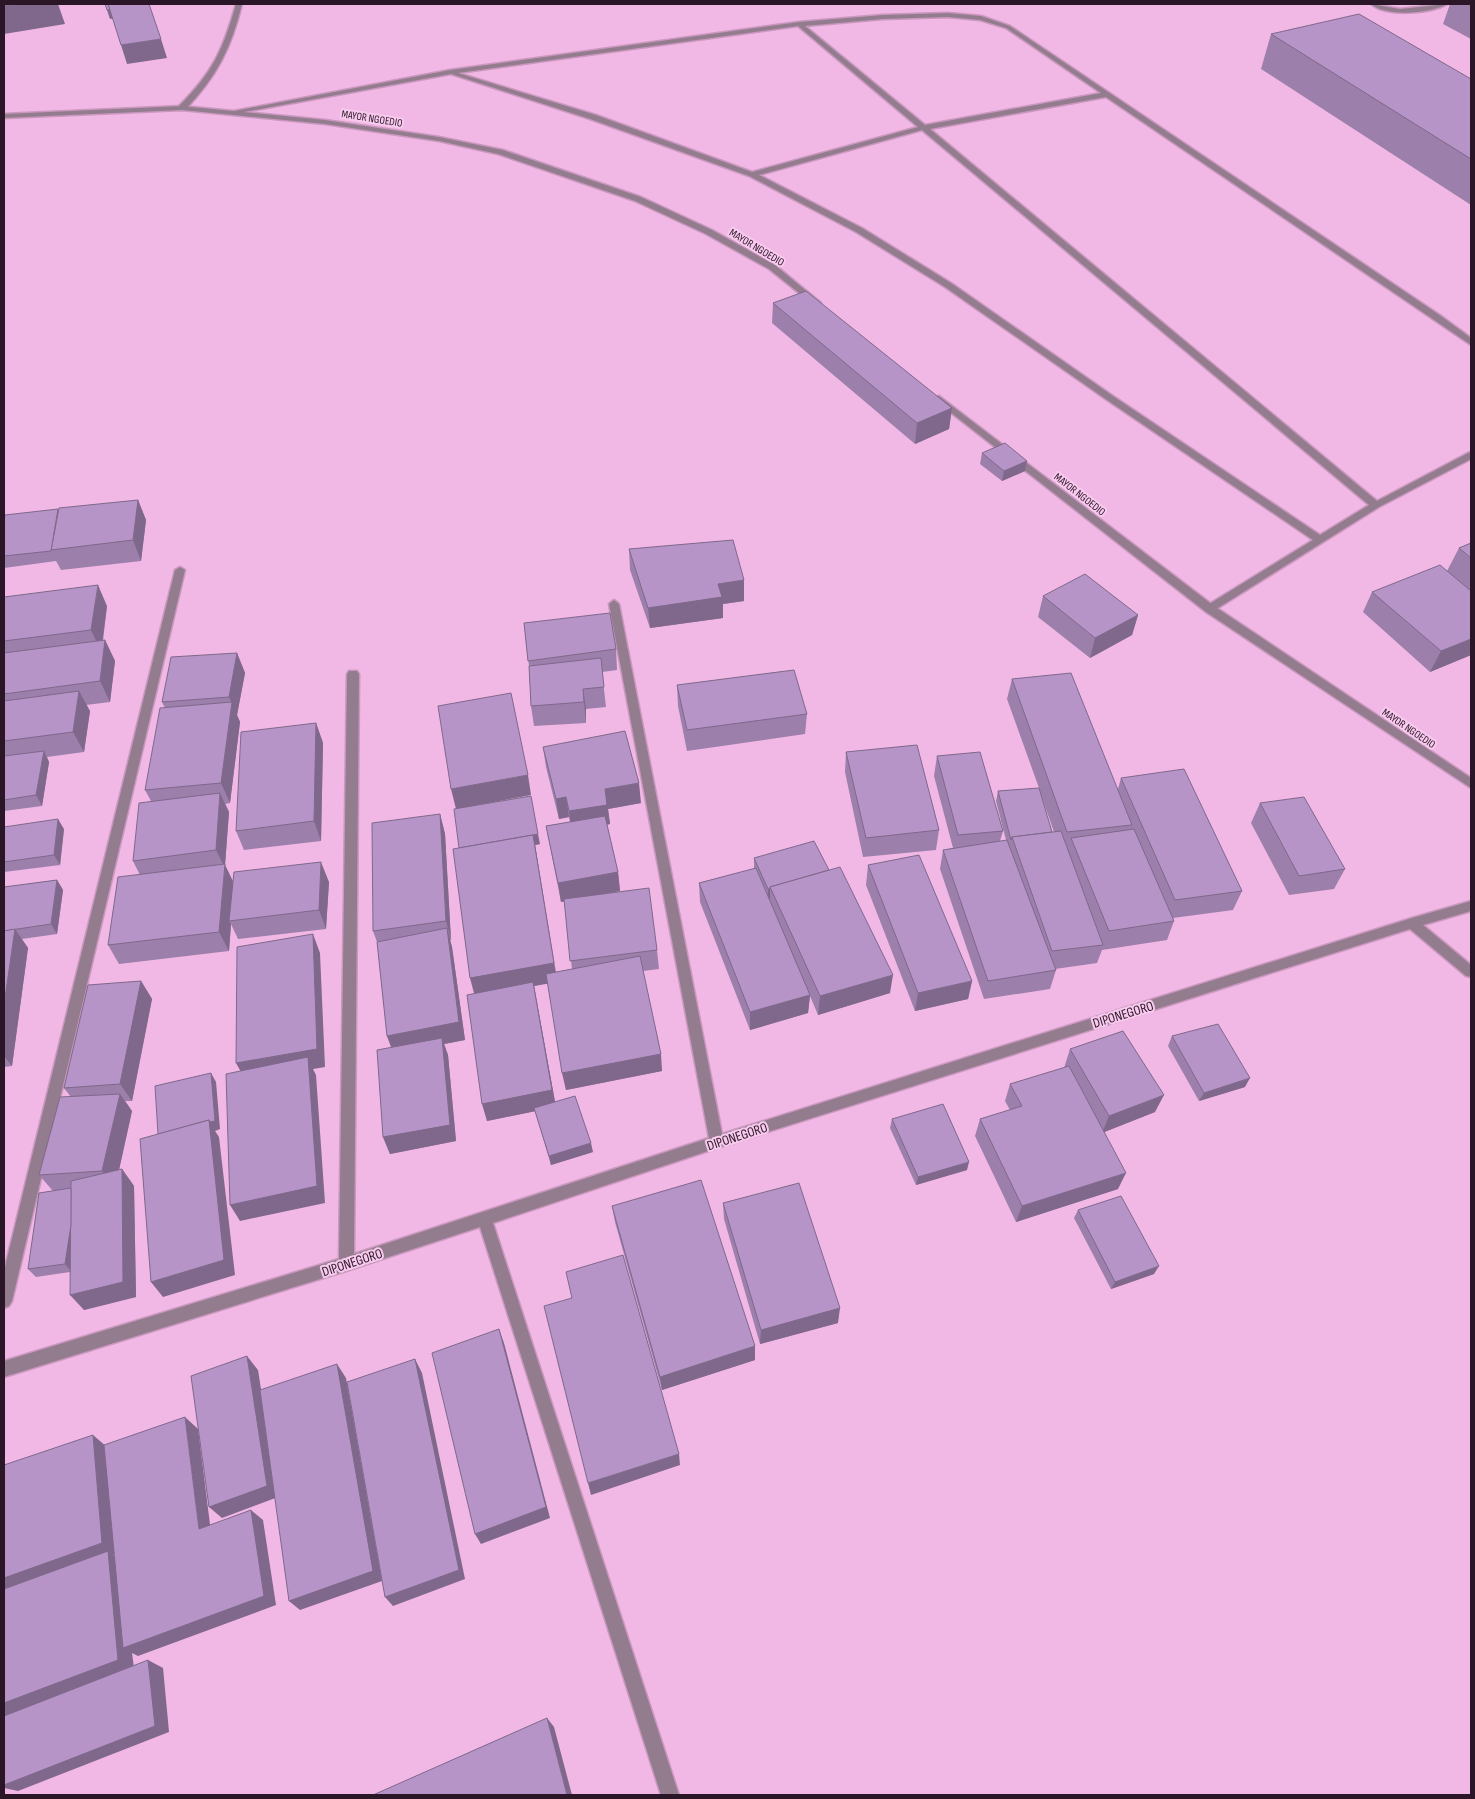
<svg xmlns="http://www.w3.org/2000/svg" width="1475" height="1799" font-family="'Sofia Sans Condensed',sans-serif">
<rect width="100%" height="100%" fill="#f2b8e5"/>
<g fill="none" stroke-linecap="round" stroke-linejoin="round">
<defs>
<g id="service">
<path d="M236,4H242C231,49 217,76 185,110H179V106C213,72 223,50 236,4Z"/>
<path d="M948,13L981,16L1010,26L1441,316L1471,338V345L1106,97L930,129L1377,501L1468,453L1471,452V459L1379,507L1210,613L1205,609L1206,606L1313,540L1107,400L945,287L856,232L749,176L590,119L451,74L233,114L229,112L450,70L799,22L883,15ZM948,17L980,20L1006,28L1101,93L925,125L805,26L883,19ZM798,26L918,127L752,172L596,115L458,73ZM922,130L1369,505L1320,535L1113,396L951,283L862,228L759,175Z"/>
</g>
<g id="minor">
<path d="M1371,4L1400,9L1447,4C1431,14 1385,17 1371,4Z"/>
<polygon points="180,567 185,570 12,1301 9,1306 4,1308 4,1271 175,570"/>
<polygon points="614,600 619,604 722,1134 1412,918 1471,901 1471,911 1423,925 1471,965 1471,977 1466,976 1410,929 717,1148 493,1223 679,1795 661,1795 480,1227 346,1271 4,1377 4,1361 339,1259 347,674 349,671 357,671 359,674 354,1254 709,1138 609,604"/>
</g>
<g id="tertiary">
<polygon points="182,106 325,120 439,137 503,150 641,197 712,230 775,265 821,303 814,305 769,269 706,234 635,201 498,154 439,141 325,124 182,110 4,118 4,114"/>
<polygon points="939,396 1214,606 1471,778 1471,788 1206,612 936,401 936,397"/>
</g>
</defs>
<use href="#service" stroke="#ca98bf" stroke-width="3"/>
<use href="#minor" stroke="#ca98bf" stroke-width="3"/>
<use href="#tertiary" stroke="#ca98bf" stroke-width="3"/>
<use href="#service" fill="#947c8f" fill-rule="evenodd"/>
<use href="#minor" fill="#947c8f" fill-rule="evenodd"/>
<use href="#tertiary" fill="#947c8f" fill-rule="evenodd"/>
</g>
<g fill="#9d7fab" fill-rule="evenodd">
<polygon points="1450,4 1471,4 1471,39 1443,24"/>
<polygon points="1271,34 1471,79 1471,205 1261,69"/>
<polygon points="773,303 952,408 949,429 915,444 772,323"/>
<polygon points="982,453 1027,461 1025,471 1002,481 980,464"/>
<polygon points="138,500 146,520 141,561 61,570 56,561 4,568 4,521 59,511"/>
<polygon points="1471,543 1471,655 1430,672 1363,612 1372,592 1447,571 1459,548"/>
<polygon points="629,549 744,580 744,601 723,604 723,618 650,628 630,570"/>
<polygon points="1043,596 1138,615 1132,635 1090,658 1038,617"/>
<polygon points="4,597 107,606 103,641 105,640 115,661 110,702 86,705 90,711 84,752 47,757 49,762 42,806 4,811"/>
<polygon points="524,623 616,649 617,670 602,672 606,707 586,709 586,723 534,726 531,706 529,666"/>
<polygon points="237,653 245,673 237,715 240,722 230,803 225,804 229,812 225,865 233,881 329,882 326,929 238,939 231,924 229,951 119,964 108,945 140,875 133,861 151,801 145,790 165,708 162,702"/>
<path d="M1012,679L1118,789L1121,778L1242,891L1233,910L1173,918L1174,921L1167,940L1102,950L1097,963L1055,969L1056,970L1050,989L984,999L940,869L943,850L953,848L934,776L937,756L1003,831L1000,841L1006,840L996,801L998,791L1039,788L1007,699ZM1039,789L1054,832H1052Z"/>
<polygon points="677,685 807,714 805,734 687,751 678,706"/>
<polygon points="316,723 323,743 321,841 244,850 236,831"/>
<polygon points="543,747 641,803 608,809 610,824 607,825 618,872 620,891 603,894 657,950 659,969 643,971 662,1071 566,1090 548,983 534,986 555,1102 593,1152 551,1165 535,1111 487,1121 456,808 531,795 470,806 540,844 535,845 556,972 572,969 564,901 561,902 546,826 570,822 569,817 559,819 546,767"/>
<polygon points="846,752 939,830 936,850 863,857 845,772"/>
<polygon points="1260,803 1345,869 1334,889 1289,895 1251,823"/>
<polygon points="440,814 445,834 451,940 450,940 452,947 465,1040 444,1044 448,1055 456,1141 390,1154 383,1137 391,1047 387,1036 377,942 373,931"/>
<polygon points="4,827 64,829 60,865 4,872"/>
<polygon points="754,858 890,993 818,1015 810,996 808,1013 750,1030 700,902 699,883 754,869"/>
<polygon points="868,865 972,981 968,999 915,1011 866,885"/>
<polygon points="57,880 63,890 57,934 22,939 28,948 12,1066 4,1067 4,887"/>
<polygon points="141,981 152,999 132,1101 125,1101 132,1111 119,1170 122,1169 134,1186 136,1297 84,1310 70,1272 36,1277 28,1269 53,1191 39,1175 71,1097 64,1088"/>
<polygon points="1172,1036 1245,1087 1199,1101 1168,1046"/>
<polygon points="1070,1049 1155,1112 1104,1132 1118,1189 1016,1222 975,1136 980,1119 1010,1110 1005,1101 1010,1084 1064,1068"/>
<polygon points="892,1119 967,1170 916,1185 890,1128"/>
<polygon points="723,1203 838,1323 760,1344 724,1219"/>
<polygon points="612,1206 755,1346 755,1360 662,1390 615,1222"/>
<polygon points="1078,1210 1154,1274 1111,1289 1074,1218"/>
</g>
<g fill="#7f688b">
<polygon points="16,4 58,4 65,24 4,34 4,6"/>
<polygon points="144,4 149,13 110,19 107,10"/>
<polygon points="161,39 167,58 127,64 121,45"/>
<polygon points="952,408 949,429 915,444 917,423"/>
<polygon points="1027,461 1025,471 1002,481 1004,471"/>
<polygon points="138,500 146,520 141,561 133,540"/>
<polygon points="744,580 744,601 723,604 723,618 650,628 648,608 718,584"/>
<polygon points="98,585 107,606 101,651 91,630"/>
<polygon points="1138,615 1132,635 1090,658 1095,638"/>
<polygon points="1471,639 1471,655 1430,672 1441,651"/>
<polygon points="105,640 115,661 110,702 100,681"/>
<polygon points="237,653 245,673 237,715 240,722 230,803 221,783 232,704 229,697"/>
<polygon points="583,689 586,709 586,723 584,702"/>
<polygon points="79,691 90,711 84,752 73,732"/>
<polygon points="316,723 323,743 321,841 314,821"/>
<polygon points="44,751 49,762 42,806 36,795"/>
<polygon points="528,775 531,795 456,809 451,789"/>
<polygon points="639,783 641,803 608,809 610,824 571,830 569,811 605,789"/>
<polygon points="220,793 229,812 225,865 234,884 229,921 231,924 229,951 219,932 225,868 216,850"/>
<polygon points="566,797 569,817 559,819 556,799"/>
<polygon points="440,814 445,834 451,940 446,921"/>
<polygon points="58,819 64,829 60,865 54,855"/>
<polygon points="538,834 540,844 535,845 557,982 534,986 556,1107 487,1121 482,1104 475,997 470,978 459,848"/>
<polygon points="321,862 329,882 326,929 319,910"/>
<polygon points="618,872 620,891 561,902 558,883"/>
<polygon points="57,880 63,890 57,934 51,924"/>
<rect x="768" y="889" width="2" height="10"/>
<polygon points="447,928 452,947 465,1040 444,1044 448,1055 456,1141 390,1154 383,1137 394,1054 387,1036"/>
<polygon points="15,929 28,948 12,1066 4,1056 4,1005"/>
<polygon points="313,934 320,953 325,1067 313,1069 316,1075 325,1203 240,1221 230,1205 246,1081 236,1063"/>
<polygon points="893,975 890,993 818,1015 820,996"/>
<polygon points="141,981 152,999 132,1101 120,1084"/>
<polygon points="972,981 968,999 915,1011 918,993"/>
<polygon points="810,995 808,1013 750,1030 750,1012"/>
<polygon points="661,1054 662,1071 566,1090 562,1073"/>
<polygon points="211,1073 216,1082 220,1129 215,1131 219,1137 235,1275 163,1297 151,1282"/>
<polygon points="1250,1078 1245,1087 1199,1101 1204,1093"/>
<polygon points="120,1094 132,1111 115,1188 102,1171"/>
<polygon points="1164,1095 1155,1112 1102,1133 1109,1116"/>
<polygon points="591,1143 593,1152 551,1165 549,1156"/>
<polygon points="969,1162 967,1170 916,1185 918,1177"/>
<polygon points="122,1169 134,1186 136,1297 84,1310 70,1295"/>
<polygon points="1126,1173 1118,1189 1016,1222 1022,1206"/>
<polygon points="76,1187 72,1272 65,1264"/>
<polygon points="1159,1266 1154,1274 1111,1289 1115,1282"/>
<polygon points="840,1308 838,1323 760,1344 761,1330"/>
<polygon points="499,1329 504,1343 550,1518 481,1544 475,1534"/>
<polygon points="755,1346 755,1360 662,1390 660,1377"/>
<polygon points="247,1356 258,1370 278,1497 222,1518 209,1507"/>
<polygon points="415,1359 422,1373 465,1579 393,1606 385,1597"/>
<polygon points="337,1364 346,1378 382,1581 300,1610 289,1601"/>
<polygon points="185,1417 198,1429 212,1540 199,1529"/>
<polygon points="93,1435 107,1447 117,1553 113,1555 123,1561 251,1510 263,1520 276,1605 138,1656 132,1653 134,1668 6,1716 4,1715 4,1578"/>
<polygon points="679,1454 680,1465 591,1495 588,1483"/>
<polygon points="148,1660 163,1668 169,1732 18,1791 4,1788 4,1785"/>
<polygon points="547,1718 554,1727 572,1795 567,1795"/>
</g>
<g fill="#b694c7" stroke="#7f688b">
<polygon points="4,4 16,4 4,6"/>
<polygon points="105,4 108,4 110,9 107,10"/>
<polygon points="108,4 149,4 161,39 121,45"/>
<polygon points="1359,14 1471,79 1471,159 1271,34"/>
<polygon points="806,291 952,408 917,423 773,303"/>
<polygon points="1005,443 1027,461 1004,471 982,453"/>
<polygon points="138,500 133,540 51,550 59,508"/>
<polygon points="58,509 51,551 4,556 4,521 5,515"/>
<polygon points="733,540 744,580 718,584 722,597 648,608 629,549"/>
<polygon points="1471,543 1471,558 1459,548"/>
<polygon points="1440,565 1471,591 1471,639 1441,651 1372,592"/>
<polygon points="1085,574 1138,615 1095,638 1043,596"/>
<polygon points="98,585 91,630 4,641 4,597"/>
<polygon points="610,613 616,649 528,661 524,623"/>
<polygon points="105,640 100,681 4,694 4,653"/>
<polygon points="237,653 229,697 162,702 171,657"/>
<polygon points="601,658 604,687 583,689 584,702 531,706 529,666"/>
<polygon points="794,670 807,714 687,730 677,685"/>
<polygon points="1071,673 1132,825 1067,832 1012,679"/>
<polygon points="79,691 73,732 4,741 4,701"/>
<polygon points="511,693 528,775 451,789 438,706"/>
<polygon points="232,702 221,783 145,790 160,708"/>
<polygon points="316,723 314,821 236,831 241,732"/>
<polygon points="625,731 639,783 605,789 607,805 569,811 566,797 556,799 543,747"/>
<polygon points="917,745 939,830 866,838 846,752"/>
<polygon points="44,751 36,795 4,800 4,756"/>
<polygon points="980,752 1003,831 958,835 937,756"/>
<polygon points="1184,769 1242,891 1175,900 1121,778"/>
<polygon points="1039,788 1052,832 1012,837 1011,840 998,791"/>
<polygon points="220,793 216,850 133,861 139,803"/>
<polygon points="531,796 538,834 459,848 454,809"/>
<polygon points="1304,797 1345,869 1299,876 1260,803"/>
<polygon points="440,814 446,921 373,931 372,823"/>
<polygon points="605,816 618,872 558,883 546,826"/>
<polygon points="58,819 54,855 4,862 4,827"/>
<polygon points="1134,829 1174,921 1109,931 1071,838"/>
<polygon points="1061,831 1103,945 1052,951 1012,837"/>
<polygon points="533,835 554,963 470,978 453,849"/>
<polygon points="1007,840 1056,970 988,981 943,850"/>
<polygon points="814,841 829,870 770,887 770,889 768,889 754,858"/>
<polygon points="919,855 972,981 918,993 868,865"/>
<polygon points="321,862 319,910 229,921 234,872"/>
<polygon points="225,864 219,932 108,945 118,877"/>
<polygon points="840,867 893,975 820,996 770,887"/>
<polygon points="756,868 810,995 750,1012 699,883"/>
<polygon points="57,880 51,924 4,931 4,887"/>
<polygon points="649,888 657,950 570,961 564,899"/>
<polygon points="447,928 459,1022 387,1036 377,942"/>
<polygon points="15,929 4,1005 4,931"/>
<polygon points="313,934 317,1049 236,1063 237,947"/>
<polygon points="640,956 661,1054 562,1073 546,974"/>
<polygon points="141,981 120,1084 64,1088 88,985"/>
<polygon points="533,982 552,1090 482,1104 467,995"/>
<polygon points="1218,1024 1250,1078 1204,1093 1172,1036"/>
<polygon points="1123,1031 1164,1095 1109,1116 1070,1049"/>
<polygon points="442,1038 450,1125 383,1137 377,1050"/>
<polygon points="308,1057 317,1186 230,1205 226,1074"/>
<polygon points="1069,1066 1126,1173 1022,1206 980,1119 1022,1106 1010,1084"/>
<polygon points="211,1073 215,1121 210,1122 209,1120 158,1134 155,1086"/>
<polygon points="120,1094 102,1171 39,1175 60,1097"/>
<polygon points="575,1096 591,1143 549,1156 534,1108"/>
<polygon points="943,1104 969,1162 918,1177 892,1119"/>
<polygon points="209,1120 224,1260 151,1282 140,1139"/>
<polygon points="122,1169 123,1282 70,1295 71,1181"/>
<polygon points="701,1180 755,1346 660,1377 612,1206"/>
<polygon points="799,1183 840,1308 761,1330 723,1203"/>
<polygon points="71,1188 71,1225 65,1264 28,1269 39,1193"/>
<polygon points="1121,1196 1159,1266 1115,1282 1078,1210"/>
<polygon points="623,1255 679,1454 588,1483 544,1306 572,1298 566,1272"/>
<polygon points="499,1329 546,1507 475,1534 432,1353"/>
<polygon points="247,1356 267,1486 209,1507 191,1376"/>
<polygon points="415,1359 459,1570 385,1597 347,1382"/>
<polygon points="337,1364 373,1571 289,1601 260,1390"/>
<polygon points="185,1417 199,1529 251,1510 264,1596 123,1648 104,1445"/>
<polygon points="93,1435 102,1543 4,1578 4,1465"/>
<polygon points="108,1551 118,1660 4,1703 4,1589"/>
<polygon points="148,1660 155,1726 4,1785 4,1716"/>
<polygon points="547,1718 567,1795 373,1795"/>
</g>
<g text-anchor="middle" stroke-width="4" stroke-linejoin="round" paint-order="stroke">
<g font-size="11" fill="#2b1627" stroke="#f8caee">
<text transform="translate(372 118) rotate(9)" y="4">MAYOR NGOEDIO</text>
<text transform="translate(757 247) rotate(31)" y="4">MAYOR NGOEDIO</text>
<text transform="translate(1080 494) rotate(38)" y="4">MAYOR NGOEDIO</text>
<text transform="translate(1409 728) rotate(34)" y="4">MAYOR NGOEDIO</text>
</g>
<g font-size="14" fill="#2b1627" stroke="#f8caee">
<text transform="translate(1123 1014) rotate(-17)" y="5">DIPONEGORO</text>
<text transform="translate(737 1136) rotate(-18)" y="5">DIPONEGORO</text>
<text transform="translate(352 1262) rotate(-18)" y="5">DIPONEGORO</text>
</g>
</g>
<rect width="1475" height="1799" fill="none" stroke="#2b1627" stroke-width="10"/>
</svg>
